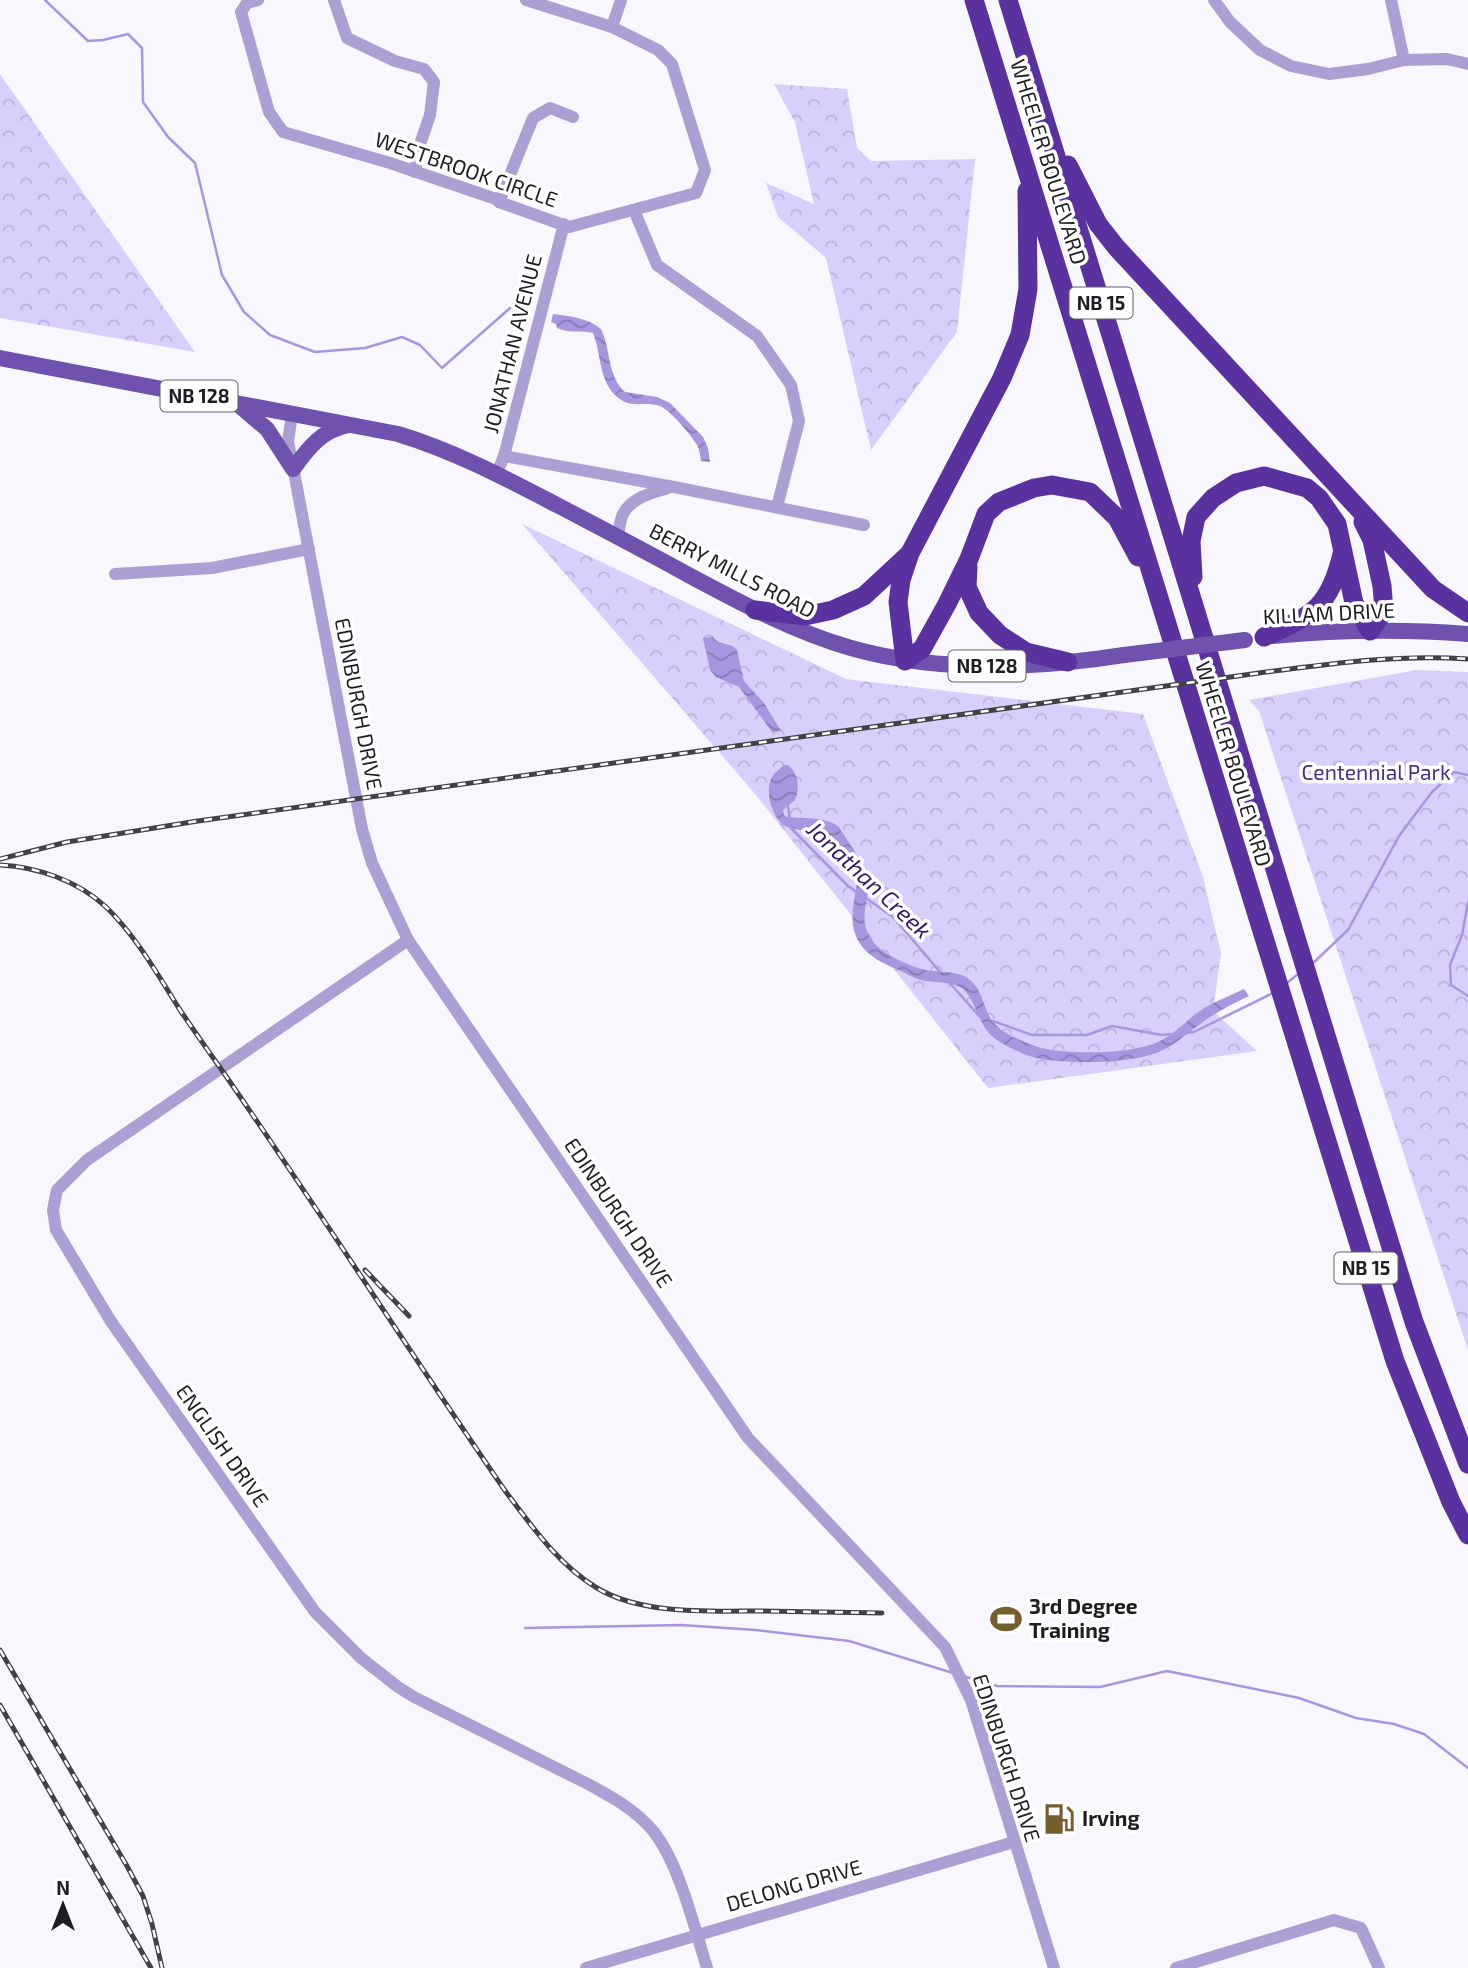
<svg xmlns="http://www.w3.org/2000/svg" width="1468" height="1968" font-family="'Exo 2',sans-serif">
<defs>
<pattern id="forest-crowns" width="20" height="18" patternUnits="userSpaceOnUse" patternTransform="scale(1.75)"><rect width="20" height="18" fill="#d9cffd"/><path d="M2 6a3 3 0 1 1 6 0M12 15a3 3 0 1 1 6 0" fill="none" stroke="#bab1d9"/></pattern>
<pattern id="water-waves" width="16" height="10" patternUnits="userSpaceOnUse" patternTransform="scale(1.75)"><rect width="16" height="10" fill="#a896e0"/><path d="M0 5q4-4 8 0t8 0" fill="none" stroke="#887ab5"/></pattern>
</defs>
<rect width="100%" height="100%" fill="#f8f7fe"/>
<g fill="url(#forest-crowns)">
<polygon points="0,74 195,352 0,318"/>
<polygon points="774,84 847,89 857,148 871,161 975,159 957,332 871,450 826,258 778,217 766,183 814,204 795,122"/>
<polygon points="522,524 846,679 1143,714 1203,877 1221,953 1213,1011 1257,1051 988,1088 756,795"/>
<polygon points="1417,670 1468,672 1468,1350 1259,711 1249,700"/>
</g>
<g fill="url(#water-waves)">
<path d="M553,314C570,316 588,318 601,329C611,349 607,376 625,392L657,397L670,403L703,437L708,448L710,462L701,461C700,456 700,450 697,445C692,436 670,410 660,406C643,400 630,411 614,394C599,378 601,353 593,333C581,330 571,334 557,328L556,324L551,322Z"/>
<polygon points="712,637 718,642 733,646 737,650 744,681 764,703 781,731 772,732 739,687 716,677 710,670 703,638"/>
<path d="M784,765H788C799,774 800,788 795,800L783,810L784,815L787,817C805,819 825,816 839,827C847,841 865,863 867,878C871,902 856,918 872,940C880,953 907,965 922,969C935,973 951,970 964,976C986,987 981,1014 999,1028C1008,1036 1031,1045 1042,1048C1071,1055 1131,1054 1158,1042C1176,1034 1189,1017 1206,1007C1218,1000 1232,995 1244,989L1249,996C1235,1003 1220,1010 1207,1019C1192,1029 1179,1042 1163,1050C1136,1064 1072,1064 1041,1059C1027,1057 1010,1048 997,1040C976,1027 976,993 958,986C946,981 933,983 921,980C914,978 907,974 901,971C879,962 858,952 853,926C851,913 855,896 857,883L855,877C847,863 838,838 822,833C809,830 795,831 783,825C772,815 764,791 772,777C775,772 780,769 784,765Z"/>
</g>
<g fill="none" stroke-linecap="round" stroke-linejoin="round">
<g stroke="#a896e0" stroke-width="2.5">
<polyline points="45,0 88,41 103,40 128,34 142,48 143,102 168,137 195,163 222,275 244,312 270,335 315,352 365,348 402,337 420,345 442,368 510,308"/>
<polyline points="788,806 790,820"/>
<polyline points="790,827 847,885 858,893"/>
<polyline points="863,896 893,917 940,972"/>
<polyline points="1468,902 1462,935 1450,965 1451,985 1468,996"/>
<polyline points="1312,964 1348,930 1399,836 1432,792 1454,772 1468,775"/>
<polyline points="949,982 980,1017"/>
<polyline points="1287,983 1298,974"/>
<polyline points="993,1021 1032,1035 1087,1035 1112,1026 1162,1035 1170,1034"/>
<polyline points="1187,1033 1194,1032 1273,993"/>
<polyline points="525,1628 681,1625 756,1630 849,1641 953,1673"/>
<polyline points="963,1676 997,1686 1100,1687 1167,1671 1299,1698 1356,1718 1394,1724 1424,1734 1468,1768"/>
</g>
<g stroke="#ab9fd3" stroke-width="12">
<polyline points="258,0 247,3 241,12 269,112 283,132 390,163 496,199 499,202 569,227 696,193 705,170 672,64 658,50 612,27 526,0"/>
<polyline points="334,0 347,38 395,61 424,69 434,82 430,115 418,150 415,172"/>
<polyline points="1214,0 1230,22 1260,50 1291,66 1329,74 1368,69 1404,60 1447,59 1468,64"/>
<polyline points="1391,0 1404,60"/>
<polyline points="612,27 621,0"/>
<polyline points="499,202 533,118 550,108 573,117"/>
<polyline points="634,210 657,265 757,336 791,385 799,421 777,507"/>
<polyline points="292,414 288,441 362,829 372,863 408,940 748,1438 945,1647 971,1700 1054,1968"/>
<polyline points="504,456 674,487 864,525"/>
<polyline points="497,473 504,456 564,224"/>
<path d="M618,536C619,530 620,520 623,514C632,497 652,493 668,488"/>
<polyline points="115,574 212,568 309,549"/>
<path d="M408,940L87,1160L57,1190L53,1210L56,1230L110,1320L315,1612L361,1658L398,1687L414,1697L588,1784C612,1797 636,1810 654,1832C680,1866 694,1926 707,1968"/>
<polyline points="586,1968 1014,1842"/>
<polyline points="1176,1968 1334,1920 1361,1928 1379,1968"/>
</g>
<g stroke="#6e52ae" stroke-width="16">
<path d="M0,358L398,434C454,451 505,478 557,505C599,527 641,549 683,572C737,601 792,631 851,648C939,673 1035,669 1124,655"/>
<path d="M241,407L267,429L293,469C309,447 322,430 349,425"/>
<path d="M1272,636C1337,630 1403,629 1468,634"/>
</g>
<g stroke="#59329f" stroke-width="19">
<polyline points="974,0 1395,1361 1451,1502 1468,1535"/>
<polyline points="1008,0 1414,1322 1468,1464"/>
<polyline points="1068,165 1098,224 1116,247 1433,589 1468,613"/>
<polyline points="1027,191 1028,289 1020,335 1002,378 910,553 901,580 898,602 905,661 922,649 947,604 969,559 986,514 999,502 1034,488 1052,485 1090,492 1117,518 1138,557"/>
<polyline points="968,567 967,587 979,613 1000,635 1026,652 1068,662"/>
<polyline points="1193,577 1191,541 1196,517 1213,498 1236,483 1264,476 1307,488 1319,498 1337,524 1354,603 1370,631 1384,611 1382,586 1372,540 1363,522"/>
<polyline points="755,610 805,616 833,610 864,596 907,556"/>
<path d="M1264,637C1312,615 1329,609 1342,554"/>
</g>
<defs>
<g id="rail">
<path d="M0,859L67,842L198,821L1259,673C1328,664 1398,654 1468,659"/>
<path d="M0,865C38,867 78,881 106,907C136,936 158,975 180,1010C193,1029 206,1048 219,1066C317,1207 409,1351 506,1492C533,1528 559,1565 597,1588C642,1615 709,1611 760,1611C801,1612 841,1612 882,1613"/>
<polyline points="365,1270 409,1316"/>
<polyline points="0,1650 127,1866 143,1896 152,1924 162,1968"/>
<polyline points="0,1705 151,1968"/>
</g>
</defs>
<use href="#rail" stroke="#424145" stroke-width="5"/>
<use href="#rail" stroke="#fff" stroke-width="2.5" stroke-dasharray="8" stroke-linecap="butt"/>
<polyline stroke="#6e52ae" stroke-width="16" points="1124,655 1245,640"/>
</g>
<defs>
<symbol id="stadium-bare" viewBox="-9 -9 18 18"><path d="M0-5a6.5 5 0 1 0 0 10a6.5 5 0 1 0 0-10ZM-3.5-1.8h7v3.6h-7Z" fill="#755e2e" stroke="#fff" stroke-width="2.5" paint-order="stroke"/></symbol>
<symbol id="fuel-bare" viewBox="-9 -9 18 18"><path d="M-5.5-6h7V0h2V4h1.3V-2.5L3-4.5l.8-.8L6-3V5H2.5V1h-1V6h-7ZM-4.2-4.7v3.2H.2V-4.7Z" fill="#755e2e" stroke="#fff" stroke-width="2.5" paint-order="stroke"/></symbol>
</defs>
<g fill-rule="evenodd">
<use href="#stadium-bare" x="984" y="1597" width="44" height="44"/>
<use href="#fuel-bare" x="1037" y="1797" width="44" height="44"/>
</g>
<g text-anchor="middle" stroke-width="7" stroke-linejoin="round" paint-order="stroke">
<g fill="#fff" stroke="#626164" stroke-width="2">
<rect x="1069.5" y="287.5" width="63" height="31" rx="5"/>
<rect x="160.5" y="380.5" width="77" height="31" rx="5"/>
<rect x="948.5" y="650.5" width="77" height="31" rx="5"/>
<rect x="1334.5" y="1252.5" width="63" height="31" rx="5"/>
</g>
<g font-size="19" font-weight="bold" fill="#1e1d21">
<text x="1101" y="310">NB 15</text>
<text x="199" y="403">NB 128</text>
<text x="987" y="673">NB 128</text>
<text x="1366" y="1275">NB 15</text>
</g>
<g font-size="21" fill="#1e1d21" stroke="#fff">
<text transform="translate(1048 162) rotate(73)" y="7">WHEELER BOULEVARD</text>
<text transform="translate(466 170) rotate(19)" y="7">WESTBROOK CIRCLE</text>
<text transform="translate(513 344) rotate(-76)" y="7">JONATHAN AVENUE</text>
<text transform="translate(732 571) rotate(27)" y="7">BERRY MILLS ROAD</text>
<text transform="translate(1329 614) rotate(-3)" y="7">KILLAM DRIVE</text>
<text transform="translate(358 704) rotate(79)" y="7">EDINBURGH DRIVE</text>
<text transform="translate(1233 764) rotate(73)" y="7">WHEELER BOULEVARD</text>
<text transform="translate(618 1213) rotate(56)" y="7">EDINBURGH DRIVE</text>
<text transform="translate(222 1446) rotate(55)" y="7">ENGLISH DRIVE</text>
<text transform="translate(1006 1758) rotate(72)" y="7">EDINBURGH DRIVE</text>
<text transform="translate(794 1886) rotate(-16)" y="7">DELONG DRIVE</text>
</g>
<g font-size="21" fill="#4b2e84" stroke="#fff">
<text x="1376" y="780">Centennial Park</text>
</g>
<g font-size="21" font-weight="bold" fill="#1e1d21" stroke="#fff" text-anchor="start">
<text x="1029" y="1614">3rd Degree<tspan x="1029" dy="24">Training</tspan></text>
<text x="1082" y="1826">Irving</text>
</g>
<g font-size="23" font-style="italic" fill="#37166c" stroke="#fff">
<text transform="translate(869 880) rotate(43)" y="8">Jonathan Creek</text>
</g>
</g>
<g transform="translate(63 1905)" stroke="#ffffff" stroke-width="5" paint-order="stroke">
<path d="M0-5L12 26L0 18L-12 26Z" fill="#1e1d21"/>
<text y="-10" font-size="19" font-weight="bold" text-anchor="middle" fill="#1e1d21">N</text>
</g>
</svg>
